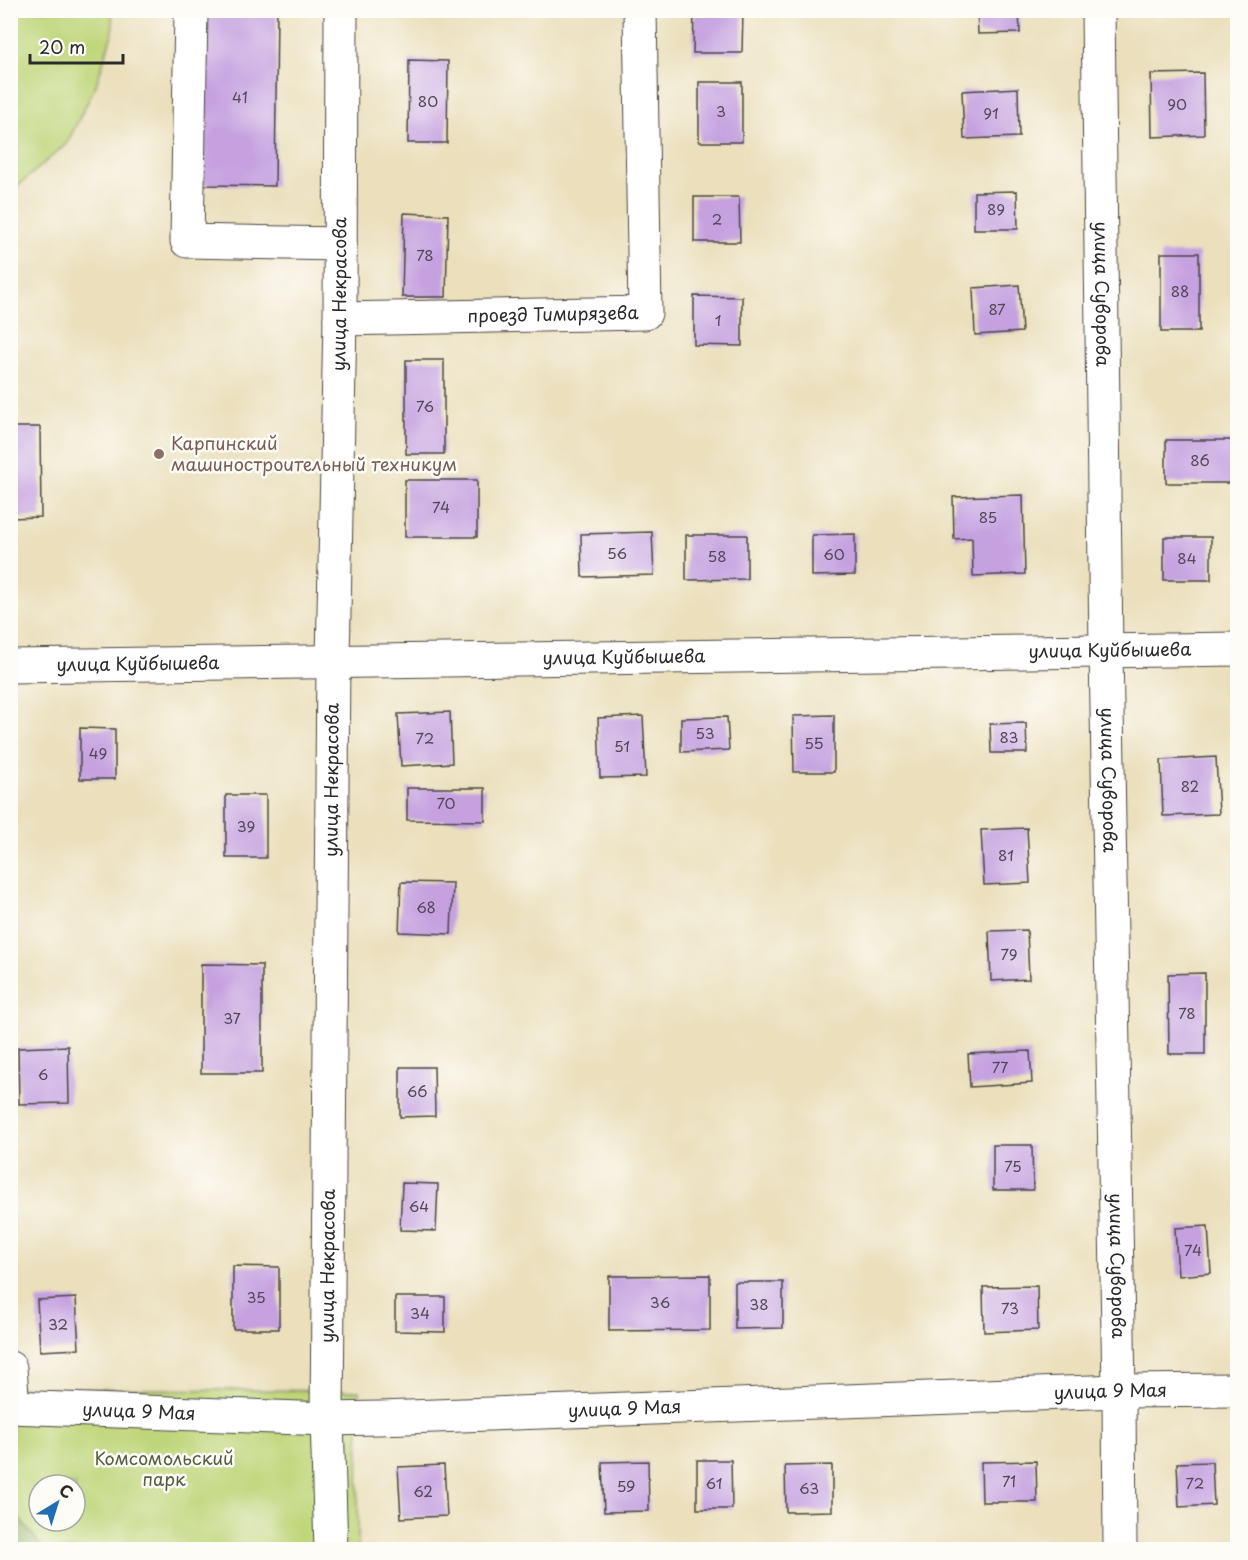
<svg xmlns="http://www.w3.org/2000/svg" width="1248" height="1560" font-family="'Playpen Sans',sans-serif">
<rect width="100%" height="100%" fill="#fdfcf7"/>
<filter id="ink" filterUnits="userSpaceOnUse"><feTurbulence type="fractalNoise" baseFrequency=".0167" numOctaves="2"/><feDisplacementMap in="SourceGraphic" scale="12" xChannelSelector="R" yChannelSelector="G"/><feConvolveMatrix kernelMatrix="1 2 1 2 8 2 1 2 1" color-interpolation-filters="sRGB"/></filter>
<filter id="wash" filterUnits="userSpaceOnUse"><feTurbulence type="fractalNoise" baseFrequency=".008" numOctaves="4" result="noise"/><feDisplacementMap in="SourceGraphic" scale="24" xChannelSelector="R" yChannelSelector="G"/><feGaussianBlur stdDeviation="1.35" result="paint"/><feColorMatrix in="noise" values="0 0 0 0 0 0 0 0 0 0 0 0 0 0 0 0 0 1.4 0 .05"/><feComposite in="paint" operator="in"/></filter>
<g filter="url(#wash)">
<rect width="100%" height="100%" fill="#ebdfbc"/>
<g fill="#bfd579" stroke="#758052" stroke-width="1.5" fill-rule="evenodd">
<polygon points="11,10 112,11 113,31 96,85 67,143 19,185 11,185"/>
<path d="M11,1388L359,1391L358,1549L11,1550ZM39,1485H75V1521H39Z"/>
</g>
<polygon fill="#97b669" stroke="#61704a" stroke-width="1.5" points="10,1509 11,1509 44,1549 11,1549"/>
<g id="blocks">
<g fill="#c5a1e0">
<polygon points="205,10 277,10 275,186 203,185"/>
<polygon points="694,10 743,10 742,53 693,53"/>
<polygon points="977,10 1019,10 1020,33 978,34"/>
<polygon points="409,60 448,61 447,143 408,143"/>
<polygon points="1203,73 1204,135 1152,137 1151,74"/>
<rect x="699" y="82" width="43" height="60"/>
<polygon points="1018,88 1019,137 964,139 962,91"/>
<polygon points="1017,191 1018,229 974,229 974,192"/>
<polygon points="694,197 739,197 740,242 694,242"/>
<polygon points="404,213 448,215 446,297 402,297"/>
<rect x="1161" y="253" width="38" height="79"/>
<polygon points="1019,285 1022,332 975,335 973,288"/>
<polygon points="694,296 742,297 742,346 694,345"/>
<rect x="406" y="360" width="38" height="94"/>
<polygon points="10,427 40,427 41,517 10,518"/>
<rect x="1166" y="440" width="68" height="43"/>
<rect x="405" y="480" width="72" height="57"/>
<polygon points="1023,495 1025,574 973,576 972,538 954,539 953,497"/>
<polygon points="652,532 654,575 582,577 581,534"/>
<polygon points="855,534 855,575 812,576 812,535"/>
<polygon points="686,535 747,535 747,579 686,580"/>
<rect x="1164" y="537" width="47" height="43"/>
<polygon points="450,712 452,763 401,766 398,714"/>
<polygon points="834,715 834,772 794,772 793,716"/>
<polygon points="643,716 646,777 600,778 598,718"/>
<polygon points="727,717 729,750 681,752 681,718"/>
<polygon points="1026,723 1027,753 991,753 990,724"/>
<polygon points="80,728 115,729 115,779 80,779"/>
<polygon points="1216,757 1219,814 1163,816 1161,760"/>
<polygon points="407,788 485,788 485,821 407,820"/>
<rect x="226" y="795" width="40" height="63"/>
<polygon points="1027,828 1030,883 984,885 981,830"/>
<polygon points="401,882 453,883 451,934 399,932"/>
<polygon points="1027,930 1029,979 991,981 989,931"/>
<polygon points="201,964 262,965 262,1073 201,1073"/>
<polygon points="1205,973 1205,1054 1169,1054 1168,974"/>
<polygon points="68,1046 69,1103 19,1104 18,1048"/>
<polygon points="1030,1051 1032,1083 970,1087 968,1054"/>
<polygon points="400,1067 434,1067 435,1116 400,1117"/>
<polygon points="993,1145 1032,1145 1033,1190 993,1190"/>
<polygon points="402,1183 438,1184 436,1231 400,1230"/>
<polygon points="1208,1226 1211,1273 1178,1276 1175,1228"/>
<polygon points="233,1266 279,1267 279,1329 233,1329"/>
<polygon points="710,1275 710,1330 609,1331 609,1276"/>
<polygon points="735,1282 783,1282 783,1328 735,1329"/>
<polygon points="1037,1286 1038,1330 984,1332 983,1287"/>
<polygon points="395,1297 445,1297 445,1332 395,1331"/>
<polygon points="76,1298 79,1349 40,1351 37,1300"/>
<polygon points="697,1460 731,1460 732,1509 697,1509"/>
<polygon points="648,1461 649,1511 604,1512 602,1462"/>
<polygon points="1036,1461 1037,1502 982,1502 981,1462"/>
<polygon points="1212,1462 1214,1505 1179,1507 1177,1463"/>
<polygon points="444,1465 447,1516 401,1518 398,1467"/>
<polygon points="832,1465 832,1511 786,1512 785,1466"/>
</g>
</g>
</g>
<g filter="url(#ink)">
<use href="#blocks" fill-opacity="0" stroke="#484641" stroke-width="1.5"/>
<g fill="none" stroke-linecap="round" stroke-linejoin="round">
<defs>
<g id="minor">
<polyline points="191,10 187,241 340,244"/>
<path id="s1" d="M1098,10L1106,651L1119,1391L1120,1550"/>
<path id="s2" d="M340,319L645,313L640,10"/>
<path id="s3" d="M10,666L1238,649"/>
<polyline points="10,1368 13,1407"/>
<path id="s4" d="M10,1407L327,1419L380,1418L1119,1391L1238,1390"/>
<path id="s5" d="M331,1550L327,1419L333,661L340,319L341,10"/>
</g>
</defs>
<use href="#minor" stroke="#484641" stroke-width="35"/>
<use href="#minor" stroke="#fff" stroke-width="33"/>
</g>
</g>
<circle fill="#8d6e63" stroke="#fdfcf7" stroke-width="2" cx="159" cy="454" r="6"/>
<g text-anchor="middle" stroke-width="5" stroke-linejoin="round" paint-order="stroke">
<g font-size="15" fill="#524858">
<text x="240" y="103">41</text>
<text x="428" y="107">80</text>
<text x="1177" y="110">90</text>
<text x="721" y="117">3</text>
<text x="991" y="119">91</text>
<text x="996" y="215">89</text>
<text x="717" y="225">2</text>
<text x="425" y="261">78</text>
<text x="1180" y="297">88</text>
<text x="997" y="315">87</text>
<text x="718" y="326">1</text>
<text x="425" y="412">76</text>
<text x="1200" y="466">86</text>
<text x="441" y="513">74</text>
<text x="988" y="523">85</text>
<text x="617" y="559">56</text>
<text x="834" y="560">60</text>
<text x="717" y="562">58</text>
<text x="1187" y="564">84</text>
<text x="705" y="739">53</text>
<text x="1009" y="743">83</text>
<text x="425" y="744">72</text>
<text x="814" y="749">55</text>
<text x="622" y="752">51</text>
<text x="98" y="759">49</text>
<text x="1190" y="792">82</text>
<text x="446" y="809">70</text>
<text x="246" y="832">39</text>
<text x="1006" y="861">81</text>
<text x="426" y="913">68</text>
<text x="1009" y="960">79</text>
<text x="1187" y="1019">78</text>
<text x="232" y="1024">37</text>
<text x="1000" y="1073">77</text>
<text x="43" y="1080">6</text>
<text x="417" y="1097">66</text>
<text x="1013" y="1172">75</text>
<text x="419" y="1212">64</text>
<text x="1193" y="1256">74</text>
<text x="256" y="1303">35</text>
<text x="660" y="1308">36</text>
<text x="759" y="1310">38</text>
<text x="1010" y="1314">73</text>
<text x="420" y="1319">34</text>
<text x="58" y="1330">32</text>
<text x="1009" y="1487">71</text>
<text x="714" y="1489">61</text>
<text x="1195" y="1489">72</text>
<text x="626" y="1492">59</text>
<text x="809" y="1494">63</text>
<text x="423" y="1497">62</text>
</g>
<g font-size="18" fill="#2b2b2b" stroke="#fdfcf7">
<text dy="6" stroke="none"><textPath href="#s5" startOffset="1256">улица Некрасова</textPath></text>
<text dy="6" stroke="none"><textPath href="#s1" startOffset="284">улица Суворова</textPath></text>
<text dy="6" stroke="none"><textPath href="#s2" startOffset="213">проезд Тимирязева</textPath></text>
<text dy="6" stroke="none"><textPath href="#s3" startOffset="1100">улица Куйбышева</textPath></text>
<text dy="6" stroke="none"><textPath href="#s3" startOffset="614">улица Куйбышева</textPath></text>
<text dy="6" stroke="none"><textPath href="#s3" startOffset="128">улица Куйбышева</textPath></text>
<text dy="6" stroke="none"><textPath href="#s5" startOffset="770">улица Некрасова</textPath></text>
<text dy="6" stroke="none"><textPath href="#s1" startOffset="770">улица Суворова</textPath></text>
<text dy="6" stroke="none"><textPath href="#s5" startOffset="284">улица Некрасова</textPath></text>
<text dy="6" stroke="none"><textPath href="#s1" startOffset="1256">улица Суворова</textPath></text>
<text dy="6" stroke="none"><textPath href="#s4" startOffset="1101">улица 9 Мая</textPath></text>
<text dy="6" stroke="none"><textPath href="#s4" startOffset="615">улица 9 Мая</textPath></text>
<text dy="6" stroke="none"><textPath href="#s4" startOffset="129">улица 9 Мая</textPath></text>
</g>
<g font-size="18" fill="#785e54" stroke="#fdfcf7" text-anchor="start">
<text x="171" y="450">Карпинский<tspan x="171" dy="21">машиностроительный техникум</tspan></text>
</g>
<g font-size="18" fill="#575e42" stroke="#fdfcf7">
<text x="164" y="1465">Комсомольский<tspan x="164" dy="21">парк</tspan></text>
</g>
</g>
<rect width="1248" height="1560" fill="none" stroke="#fdfcf7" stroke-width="36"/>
<g transform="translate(57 1503) rotate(38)"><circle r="28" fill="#fdfcf7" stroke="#a9a8a5" stroke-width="1.5"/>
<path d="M0-4.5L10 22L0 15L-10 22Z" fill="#1f6fb2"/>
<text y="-9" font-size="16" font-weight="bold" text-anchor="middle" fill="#2b2b2b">С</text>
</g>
<path d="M30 54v9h93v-9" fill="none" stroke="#2b2b2b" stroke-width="3"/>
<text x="39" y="54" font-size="18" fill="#2b2b2b" stroke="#fdfcf7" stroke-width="4.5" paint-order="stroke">20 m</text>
</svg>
